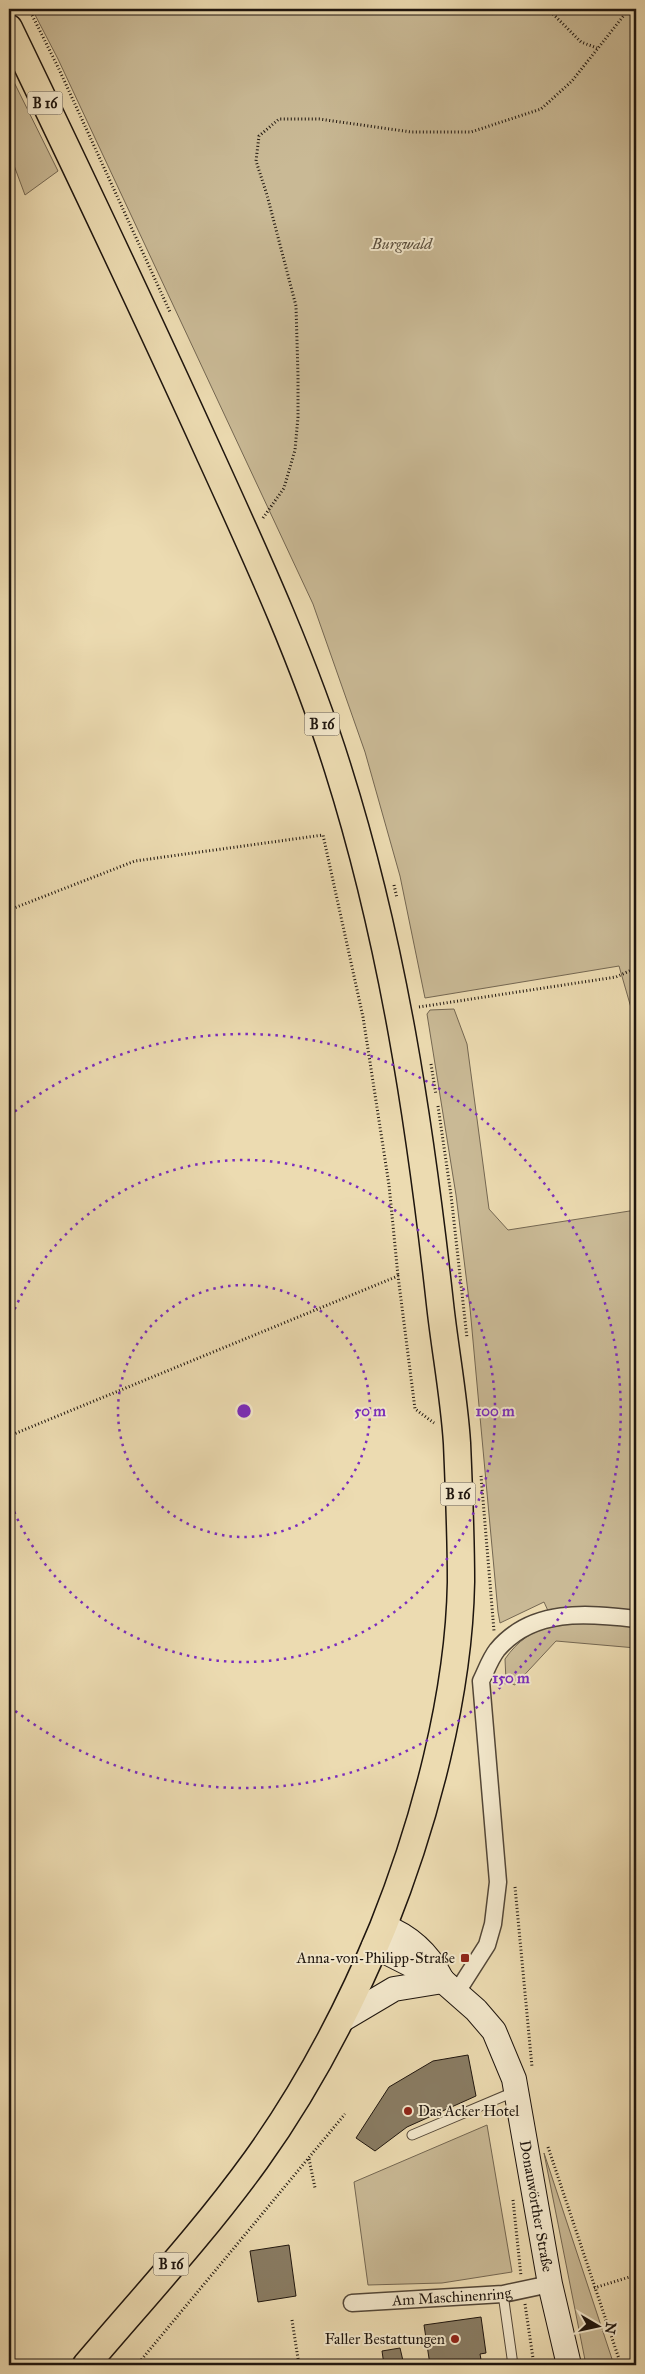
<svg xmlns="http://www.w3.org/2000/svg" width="645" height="2374" font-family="'IM FELL Great Primer',serif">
<rect width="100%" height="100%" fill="#ecdbb1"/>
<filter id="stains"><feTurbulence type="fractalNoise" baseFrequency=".004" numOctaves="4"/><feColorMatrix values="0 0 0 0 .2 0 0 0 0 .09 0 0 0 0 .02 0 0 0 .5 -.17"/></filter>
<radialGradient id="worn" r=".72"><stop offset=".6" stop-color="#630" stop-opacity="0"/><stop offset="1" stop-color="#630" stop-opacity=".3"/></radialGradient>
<g fill="#c9b995" stroke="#746752">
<polygon points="32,9 636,9 636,1025 619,966 425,998 400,876 365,752 313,604 58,59"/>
<polygon points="9,72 58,171 25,195 9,152"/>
<path d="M454,1009L467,1044L489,1209L508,1230L636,1210V1648L556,1641L515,1685L506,1681L505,1659C518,1640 533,1631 554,1624L544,1602L500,1623L498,1612L470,1308L456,1195L427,1014L430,1010Z"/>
<polygon points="487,2125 512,2272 442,2283 368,2285 354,2182"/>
<polygon points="544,2153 613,2362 614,2365 586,2365"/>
</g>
<g fill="#897c63" stroke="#1e150e">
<polygon points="468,2055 476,2096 407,2127 375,2151 356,2138 389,2087 433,2061"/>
<polygon points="289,2245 296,2296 258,2302 250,2251"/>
<polygon points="481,2317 486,2353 480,2354 482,2365 430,2365 424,2325"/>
<polygon points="400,2348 404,2365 384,2365 382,2351"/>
</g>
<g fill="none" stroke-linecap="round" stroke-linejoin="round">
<defs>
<g id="service">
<polyline points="412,2135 516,2091"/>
<polyline points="503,2294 513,2365"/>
</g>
<g id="minor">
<path d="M457,1992L487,1945L493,1924L498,1882L481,1681C486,1671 490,1659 497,1650C532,1608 587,1613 636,1619"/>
<path id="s1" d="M352,2303L503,2294L550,2284"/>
</g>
<g id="secondary">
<path d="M383,1926C409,1936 428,1953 441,1978"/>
<path id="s2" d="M374,1946L443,1981L476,2010L494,2031L514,2079L550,2284L569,2365"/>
<polyline points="340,2021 394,1989 443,1981"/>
</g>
<path id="primary" d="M9,28C77,169 144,310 209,453C256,556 304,660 338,769C393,943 420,1123 440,1304C445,1350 454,1396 457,1443C459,1489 461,1536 461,1582C459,1695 425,1822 383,1927C349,2009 307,2089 256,2160C204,2232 143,2298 86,2365"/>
</defs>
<use href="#service" stroke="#524637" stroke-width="11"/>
<use href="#minor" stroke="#524637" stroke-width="19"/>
<use href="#secondary" stroke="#1e150e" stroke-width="26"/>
<use href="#primary" stroke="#1e150e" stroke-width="29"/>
<g stroke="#1e150e" stroke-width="3" stroke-dasharray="1 2.5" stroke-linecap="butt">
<polyline points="29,9 58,67 170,312"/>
<polyline points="548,9 581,42 597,48"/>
<polyline points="263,518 284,488 295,450 298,417 298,376 296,306 267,195 256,161 259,136 279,119 319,119 411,132 471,132 541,109 572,81 629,9"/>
<polyline points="394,885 397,898"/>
<polyline points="9,910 135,861 323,835 363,1017 389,1185 398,1276"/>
<polyline points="419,1007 616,977 636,968"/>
<polyline points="431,1064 436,1095"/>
<polyline points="438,1106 451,1195 467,1338"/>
<polyline points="9,1436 398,1276 415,1409 434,1423"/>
<polyline points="481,1476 494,1631"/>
<polyline points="515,1887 532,2067"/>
<polyline points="548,2147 621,2365"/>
<polyline points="309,2159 315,2188"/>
<polyline points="513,2200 521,2276"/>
<polyline points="594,2288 636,2275"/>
<polyline points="525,2304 534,2365"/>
<polyline points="292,2320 299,2365"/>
<polyline points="137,2365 345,2114"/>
</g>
<use href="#service" stroke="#f3e8cc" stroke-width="9"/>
<use href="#minor" stroke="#f3e8cc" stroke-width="16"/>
<use href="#secondary" stroke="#f3e8cc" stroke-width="24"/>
<use href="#primary" stroke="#ecdbb1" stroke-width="26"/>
</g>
<g fill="none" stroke="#7b2cbf" stroke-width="2.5" stroke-dasharray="2.5 5">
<circle cx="244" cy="1411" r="126"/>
<path d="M9 1323A251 251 0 1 1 9 1499"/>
<path d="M9 1116A377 377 0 1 1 9 1706"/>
</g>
<g fill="#8f2418" stroke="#f3e8cc" stroke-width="2">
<rect x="460" y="1953" width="10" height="10" rx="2.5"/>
<circle cx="408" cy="2111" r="5"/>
<circle cx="455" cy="2339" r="5"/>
</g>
<g text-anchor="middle" stroke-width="4" stroke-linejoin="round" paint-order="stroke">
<g fill="#f3e8cc" stroke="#5e5447" stroke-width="1">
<rect x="27.5" y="91.5" width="35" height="23" rx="4"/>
<rect x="304.5" y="712.5" width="35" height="23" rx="4"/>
<rect x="440.5" y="1482.5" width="35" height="23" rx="4"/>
<rect x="153.5" y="2252.5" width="35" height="23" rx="4"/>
</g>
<g font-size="14" font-weight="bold" fill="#1e150e">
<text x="45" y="108">B 16</text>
<text x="322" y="729">B 16</text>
<text x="458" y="1499">B 16</text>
<text x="171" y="2269">B 16</text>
</g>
<g font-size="15" font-style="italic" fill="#5a4e3d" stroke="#f3e8cc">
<text x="402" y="249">Burgwald</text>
</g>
<g font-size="15" fill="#1e150e" stroke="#f3e8cc" text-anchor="end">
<text x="455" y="1963">Anna-von-Philipp-Straße</text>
<text x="418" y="2116" text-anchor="start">Das Acker Hotel</text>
<text x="445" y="2344">Faller Bestattungen</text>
</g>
<g font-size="15" fill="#1e150e" stroke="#f3e8cc">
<text dy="5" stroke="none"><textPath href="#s2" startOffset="330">Donauwörther Straße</textPath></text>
<text dy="5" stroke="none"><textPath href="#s1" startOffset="100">Am Maschinenring</textPath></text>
</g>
</g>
<circle cx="244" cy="1411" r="8" fill="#7b2cbf" stroke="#f3e8cc" stroke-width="2.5"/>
<g font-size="15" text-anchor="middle" font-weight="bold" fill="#7b2cbf" stroke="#f3e8cc" stroke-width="4" stroke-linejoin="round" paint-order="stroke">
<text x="370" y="1416">50 m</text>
<text x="495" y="1416">100 m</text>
<text x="511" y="1683">150 m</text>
</g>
<rect width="645" height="2374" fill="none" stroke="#ecdbb1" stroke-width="30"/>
<rect x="10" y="10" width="625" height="2354" fill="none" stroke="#1e150e" stroke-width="2.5"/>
<rect x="15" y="15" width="615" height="2344" fill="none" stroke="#1e150e"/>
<g transform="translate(598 2326) rotate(99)" stroke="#f3e8cc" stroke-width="4" paint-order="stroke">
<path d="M0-4L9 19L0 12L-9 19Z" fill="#1e150e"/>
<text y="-8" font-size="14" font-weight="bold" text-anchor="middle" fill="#1e150e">N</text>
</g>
<rect width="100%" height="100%" filter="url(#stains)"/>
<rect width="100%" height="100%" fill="url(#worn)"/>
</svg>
